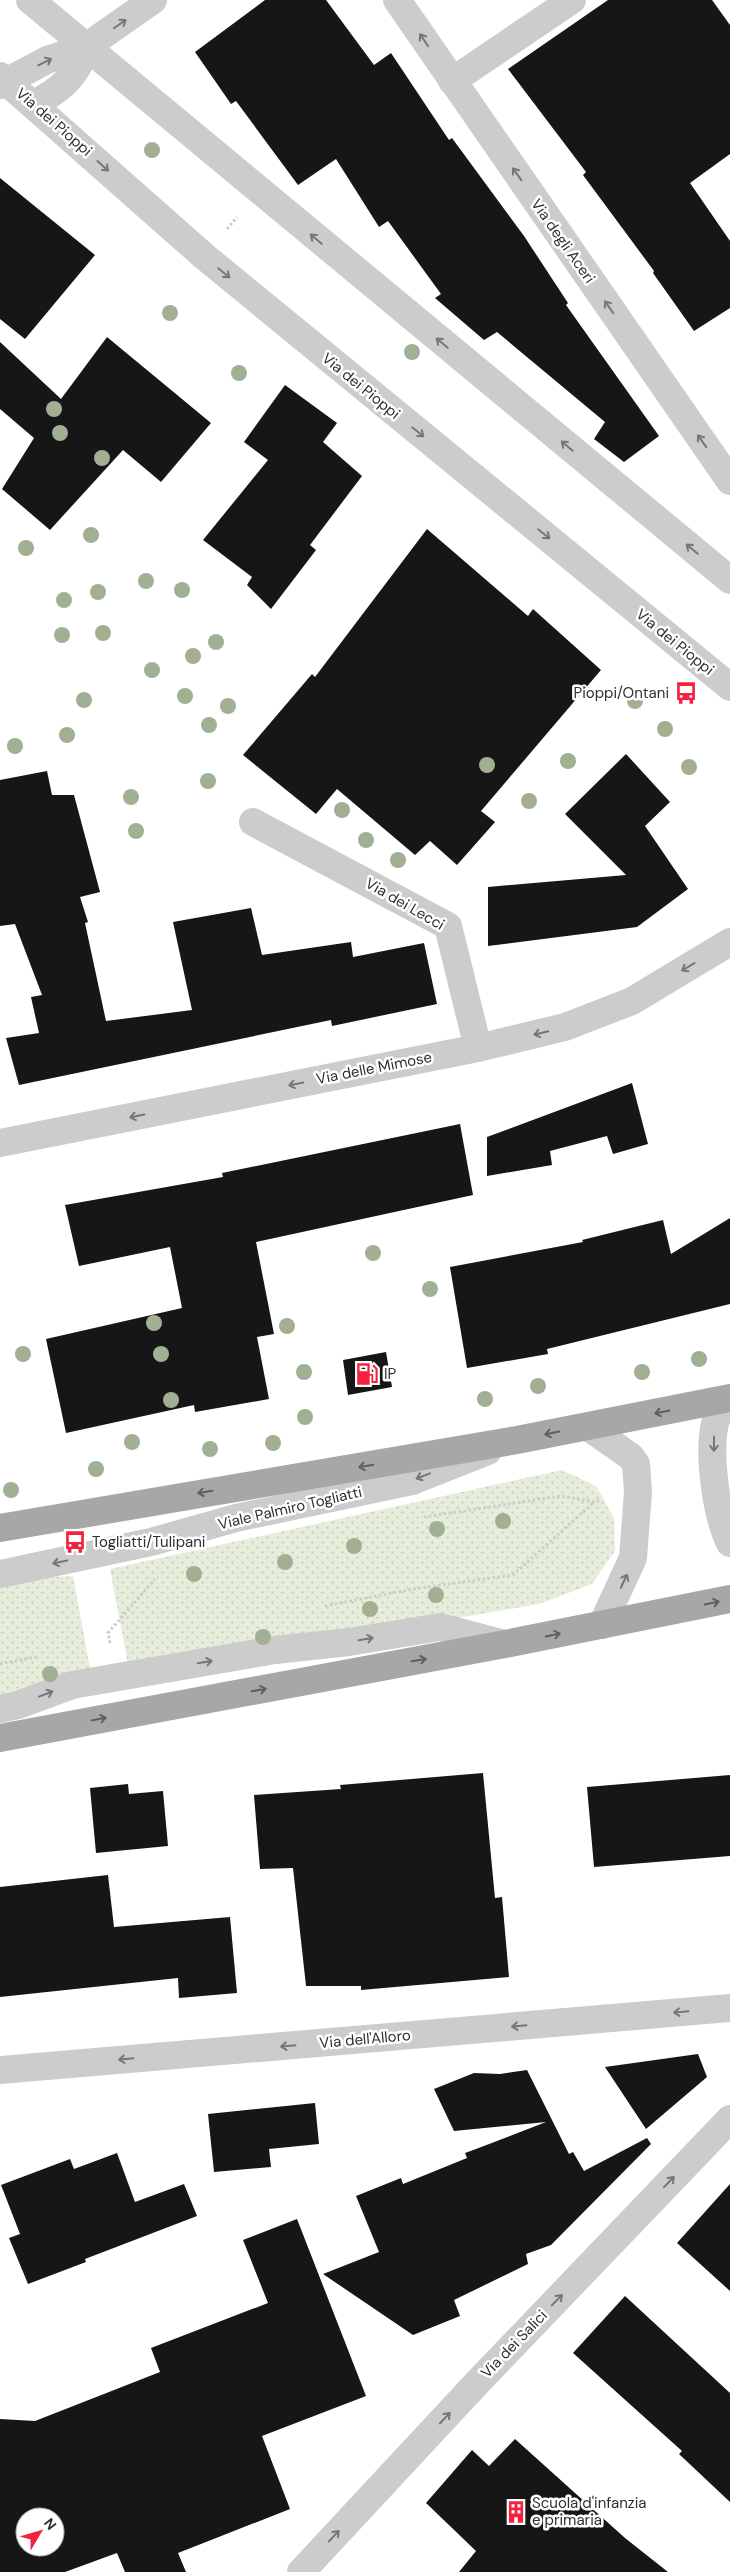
<svg xmlns="http://www.w3.org/2000/svg" width="730" height="2572" font-family="'DM Sans',sans-serif">
<defs>
<pattern id="park-dots" width="8" height="8" patternUnits="userSpaceOnUse" patternTransform="scale(1.25)"><rect width="8" height="8" fill="#e6eddb"/><path d="M2 2h.1M6 6h.1" fill="none" stroke="#c6ccbc" stroke-width="1.8" stroke-linecap="round"/></pattern>
</defs>
<rect width="100%" height="100%" fill="#fff"/>
<g fill="url(#park-dots)">
<polygon points="562,1470 596,1486 614,1518 615,1551 592,1584 539,1604 130,1675 110,1569"/>
<polygon points="73,1576 90,1668 0,1706 0,1580"/>
</g>
<g fill="#161616" fill-rule="evenodd">
<polygon points="265,0 326,0 374,65 391,53 449,140 452,138 524,236 568,303 566,305 659,436 624,462 594,439 605,422 497,332 484,340 435,298 441,294 388,221 379,227 336,159 298,185 236,101 231,104 195,52"/>
<polygon points="608,0 712,0 730,25 730,154 690,183 730,241 730,308 694,331 653,273 654,271 583,175 586,172 508,69"/>
<polygon points="0,178 95,255 25,339 0,319"/>
<polygon points="107,337 211,423 161,482 123,450 50,530 2,489 34,438 0,409 0,342 61,399"/>
<polygon points="285,385 337,423 323,442 362,476 310,545 316,550 271,609 247,585 252,577 203,540 268,460 244,442"/>
<polygon points="427,529 528,616 533,609 601,670 481,811 495,822 457,865 430,841 415,855 337,789 316,814 243,755 312,674 315,677"/>
<polygon points="626,754 670,802 645,826 688,889 637,927 488,946 488,887 626,875 565,814"/>
<polygon points="47,771 52,795 74,795 100,892 80,897 88,922 85,923 106,1021 192,1010 173,922 251,908 262,955 351,942 353,957 424,943 437,1004 332,1026 331,1020 19,1085 6,1038 39,1033 31,997 42,995 15,924 0,926 0,780"/>
<polygon points="632,1083 648,1144 613,1154 607,1136 550,1151 552,1165 487,1176 487,1137"/>
<polygon points="460,1124 473,1195 256,1242 274,1334 257,1337 269,1399 195,1412 194,1405 66,1433 46,1339 182,1308 170,1247 79,1266 65,1205 223,1177 222,1173"/>
<polygon points="730,1218 730,1304 547,1349 548,1354 467,1368 450,1267 583,1242 582,1240 663,1220 671,1254"/>
<polygon points="386,1352 392,1387 348,1395 343,1360"/>
<polygon points="483,1773 495,1898 502,1897 509,1977 361,1990 361,1986 306,1986 293,1868 260,1869 254,1795 341,1789 340,1785"/>
<polygon points="730,1775 730,1856 594,1867 587,1787"/>
<polygon points="128,1784 129,1794 163,1791 168,1846 96,1853 90,1788"/>
<polygon points="108,1875 114,1927 230,1917 237,1993 179,1998 178,1978 0,1997 0,1887"/>
<polygon points="698,2054 707,2077 646,2129 605,2067"/>
<polygon points="527,2070 569,2154 573,2152 584,2171 647,2138 651,2144 551,2245 526,2254 528,2264 454,2300 460,2316 413,2335 323,2274 379,2252 356,2196 401,2178 403,2184 467,2158 465,2153 476,2149 546,2122 454,2131 434,2089 474,2073 500,2074"/>
<polygon points="315,2103 319,2144 269,2149 271,2167 214,2172 208,2114"/>
<polygon points="117,2153 135,2202 184,2184 197,2216 85,2259 86,2262 28,2284 9,2238 20,2234 1,2185 70,2159 74,2169"/>
<polygon points="730,2184 730,2291 677,2243"/>
<path d="M297,2219L366,2396L262,2436L290,2509L178,2553L186,2572H125L117,2553L65,2572H0V2419L35,2421L160,2372L151,2348L268,2303L243,2240ZM25,2517H55V2547H25Z"/>
<polygon points="625,2296 730,2393 730,2502 679,2454 682,2451 573,2353"/>
<polygon points="515,2439 625,2538 668,2572 459,2572 476,2551 426,2503 472,2450 489,2466"/>
</g>
<g fill="none" stroke-linecap="round" stroke-linejoin="round">
<g stroke="#ccc" stroke-width="3" stroke-dasharray="2.5 2.5" stroke-linecap="butt">
<polyline points="227,229 237,217"/>
<polyline points="424,1517 561,1496 594,1502 601,1500"/>
<polyline points="325,1606 413,1589 513,1575 594,1502"/>
<polyline points="110,1643 108,1633 155,1579"/>
<polyline points="0,1664 36,1657"/>
</g>
<g stroke="#ccc" stroke-width="28">
<polyline points="30,0 730,580"/>
<polyline points="397,0 730,481"/>
<polyline points="0,76 205,257 730,687"/>
<polyline points="452,81 572,0"/>
<polyline points="0,85 47,60 86,47 153,0"/>
<path d="M34,104C60,90 77,77 86,47"/>
<polyline points="253,822 448,926 478,1048"/>
<polyline points="0,1143 478,1048 565,1027 632,1001 730,942"/>
<path d="M727,1399C723,1406 717,1414 715,1423C708,1454 716,1515 730,1543"/>
<polyline points="588,1427 630,1456 636,1464 638,1492 633,1558 602,1625"/>
<polyline points="0,1574 151,1542 236,1518 412,1481 488,1451"/>
<polyline points="0,1709 18,1705 72,1685 275,1650 349,1642 440,1627 505,1644"/>
<polyline points="0,2070 730,2008"/>
<polyline points="301,2572 476,2384 730,2119"/>
</g>
<g stroke="#a7a7a7" stroke-width="28">
<polyline points="0,1528 517,1440 730,1398"/>
<polyline points="0,1738 505,1644 730,1599"/>
</g>
</g>
<g fill="#a1af92">
<circle cx="152" cy="150" r="8"/>
<circle cx="170" cy="313" r="8"/>
<circle cx="412" cy="352" r="8"/>
<circle cx="239" cy="373" r="8"/>
<circle cx="54" cy="409" r="8"/>
<circle cx="60" cy="433" r="8"/>
<circle cx="102" cy="458" r="8"/>
<circle cx="91" cy="535" r="8"/>
<circle cx="26" cy="548" r="8"/>
<circle cx="146" cy="581" r="8"/>
<circle cx="182" cy="590" r="8"/>
<circle cx="98" cy="592" r="8"/>
<circle cx="64" cy="600" r="8"/>
<circle cx="103" cy="633" r="8"/>
<circle cx="62" cy="635" r="8"/>
<circle cx="216" cy="642" r="8"/>
<circle cx="193" cy="656" r="8"/>
<circle cx="152" cy="670" r="8"/>
<circle cx="185" cy="696" r="8"/>
<circle cx="84" cy="700" r="8"/>
<circle cx="635" cy="701" r="8"/>
<circle cx="228" cy="706" r="8"/>
<circle cx="209" cy="725" r="8"/>
<circle cx="665" cy="729" r="8"/>
<circle cx="67" cy="735" r="8"/>
<circle cx="15" cy="746" r="8"/>
<circle cx="568" cy="761" r="8"/>
<circle cx="487" cy="765" r="8"/>
<circle cx="689" cy="767" r="8"/>
<circle cx="208" cy="781" r="8"/>
<circle cx="131" cy="797" r="8"/>
<circle cx="529" cy="801" r="8"/>
<circle cx="342" cy="810" r="8"/>
<circle cx="136" cy="831" r="8"/>
<circle cx="366" cy="840" r="8"/>
<circle cx="398" cy="860" r="8"/>
<circle cx="373" cy="1253" r="8"/>
<circle cx="430" cy="1289" r="8"/>
<circle cx="154" cy="1323" r="8"/>
<circle cx="287" cy="1326" r="8"/>
<circle cx="23" cy="1354" r="8"/>
<circle cx="161" cy="1354" r="8"/>
<circle cx="699" cy="1359" r="8"/>
<circle cx="304" cy="1372" r="8"/>
<circle cx="642" cy="1372" r="8"/>
<circle cx="538" cy="1386" r="8"/>
<circle cx="485" cy="1399" r="8"/>
<circle cx="171" cy="1400" r="8"/>
<circle cx="305" cy="1417" r="8"/>
<circle cx="132" cy="1442" r="8"/>
<circle cx="273" cy="1443" r="8"/>
<circle cx="210" cy="1449" r="8"/>
<circle cx="96" cy="1469" r="8"/>
<circle cx="11" cy="1490" r="8"/>
<circle cx="503" cy="1521" r="8"/>
<circle cx="437" cy="1529" r="8"/>
<circle cx="354" cy="1546" r="8"/>
<circle cx="285" cy="1562" r="8"/>
<circle cx="194" cy="1574" r="8"/>
<circle cx="436" cy="1595" r="8"/>
<circle cx="370" cy="1609" r="8"/>
<circle cx="263" cy="1637" r="8"/>
<circle cx="50" cy="1674" r="8"/>
</g>
<defs><path id="oneway-shaft" d="M-6 0H5M1.5-3L5.5 0L1.5 3" fill="none" stroke-width="1.6" stroke-linecap="round" stroke-linejoin="round" transform="scale(1.25)"/></defs>
<g stroke="#767676">
<use href="#oneway-shaft" transform="translate(120 24) rotate(-35)"/>
<use href="#oneway-shaft" transform="translate(424 40) rotate(-124)"/>
<use href="#oneway-shaft" transform="translate(45 62) rotate(-27)"/>
<use href="#oneway-shaft" transform="translate(103 166) rotate(42)"/>
<use href="#oneway-shaft" transform="translate(517 174) rotate(-125)"/>
<use href="#oneway-shaft" transform="translate(316 239) rotate(-140)"/>
<use href="#oneway-shaft" transform="translate(224 273) rotate(39)"/>
<use href="#oneway-shaft" transform="translate(609 307) rotate(-125)"/>
<use href="#oneway-shaft" transform="translate(442 343) rotate(-140)"/>
<use href="#oneway-shaft" transform="translate(418 432) rotate(39)"/>
<use href="#oneway-shaft" transform="translate(702 441) rotate(-125)"/>
<use href="#oneway-shaft" transform="translate(567 446) rotate(-140)"/>
<use href="#oneway-shaft" transform="translate(544 534) rotate(39)"/>
<use href="#oneway-shaft" transform="translate(692 549) rotate(-140)"/>
<use href="#oneway-shaft" transform="translate(688 967) rotate(149)"/>
<use href="#oneway-shaft" transform="translate(541 1033) rotate(166)"/>
<use href="#oneway-shaft" transform="translate(296 1084) rotate(169)"/>
<use href="#oneway-shaft" transform="translate(137 1116) rotate(169)"/>
<use href="#oneway-shaft" transform="translate(714 1444) rotate(90)"/>
<use href="#oneway-shaft" transform="translate(423 1476) rotate(159)"/>
<use href="#oneway-shaft" transform="translate(60 1562) rotate(168)"/>
<use href="#oneway-shaft" transform="translate(624 1581) rotate(-65)"/>
<use href="#oneway-shaft" transform="translate(366 1639) rotate(-10)"/>
<use href="#oneway-shaft" transform="translate(205 1662) rotate(-10)"/>
<use href="#oneway-shaft" transform="translate(46 1694) rotate(-21)"/>
<use href="#oneway-shaft" transform="translate(681 2012) rotate(175)"/>
<use href="#oneway-shaft" transform="translate(519 2026) rotate(175)"/>
<use href="#oneway-shaft" transform="translate(288 2046) rotate(175)"/>
<use href="#oneway-shaft" transform="translate(126 2059) rotate(175)"/>
<use href="#oneway-shaft" transform="translate(669 2182) rotate(-46)"/>
<use href="#oneway-shaft" transform="translate(557 2300) rotate(-46)"/>
<use href="#oneway-shaft" transform="translate(445 2418) rotate(-47)"/>
<use href="#oneway-shaft" transform="translate(334 2536) rotate(-47)"/>
</g>
<g stroke="#5f5f5f">
<use href="#oneway-shaft" transform="translate(662 1412) rotate(169)"/>
<use href="#oneway-shaft" transform="translate(552 1433) rotate(169)"/>
<use href="#oneway-shaft" transform="translate(366 1466) rotate(170)"/>
<use href="#oneway-shaft" transform="translate(205 1492) rotate(171)"/>
<use href="#oneway-shaft" transform="translate(712 1603) rotate(-12)"/>
<use href="#oneway-shaft" transform="translate(553 1635) rotate(-11)"/>
<use href="#oneway-shaft" transform="translate(419 1660) rotate(-10)"/>
<use href="#oneway-shaft" transform="translate(259 1690) rotate(-10)"/>
<use href="#oneway-shaft" transform="translate(99 1719) rotate(-11)"/>
</g>
<defs>
<symbol id="bus-bare" viewBox="-9 -9 18 18"><path d="M-5-6H5V4H4V6H2V4H-2V6H-4V4H-5ZM-3.5-4V0h7V-4ZM-3.5 1.2v1.5H-2V1.2ZM2 1.2v1.5H3.5V1.2Z" fill="#f4223e" stroke="#fff" stroke-width="2.5" paint-order="stroke"/></symbol>
<symbol id="fuel-bare" viewBox="-9 -9 18 18"><path d="M-5.5-6h7V0h2V4h1.3V-2.5L3-4.5l.8-.8L6-3V5H2.5V1h-1V6h-7ZM-4.2-4.7v3.2H.2V-4.7Z" fill="#f4223e" stroke="#fff" stroke-width="2.5" paint-order="stroke"/></symbol>
<symbol id="building-bare" viewBox="-9 -9 18 18"><path d="M-4-6H4V6H1V3H-1V6H-4ZM-2.5-4.3h1.7v1.8h-1.7ZM.8-4.3h1.7v1.8H.8ZM-2.5-1h1.7V.8h-1.7ZM.8-1h1.7V.8H.8Z" fill="#f4223e" stroke="#fff" stroke-width="2.5" paint-order="stroke"/></symbol>
</defs>
<g fill-rule="evenodd">
<use href="#bus-bare" x="670" y="677" width="32" height="32"/>
<use href="#fuel-bare" x="351" y="1358" width="32" height="32"/>
<use href="#bus-bare" x="59" y="1526" width="32" height="32"/>
<use href="#building-bare" x="500" y="2496" width="32" height="32"/>
</g>
<g text-anchor="middle" stroke-width="5" stroke-linejoin="round" paint-order="stroke">
<g font-size="15" fill="#2f2f2f" stroke="#fff">
<text transform="translate(54 122) rotate(41)" y="5">Via dei Pioppi</text>
<text transform="translate(563 241) rotate(55)" y="5">Via degli Aceri</text>
<text transform="translate(361 386) rotate(39)" y="5">Via dei Pioppi</text>
<text transform="translate(675 642) rotate(39)" y="5">Via dei Pioppi</text>
<text transform="translate(405 904) rotate(30)" y="5">Via dei Lecci</text>
<text transform="translate(374 1068) rotate(-11)" y="5">Via delle Mimose</text>
<text transform="translate(290 1508) rotate(-13)" y="5">Viale Palmiro Togliatti</text>
<text transform="translate(365 2039) rotate(-5)" y="5">Via dell'Alloro</text>
<text transform="translate(514 2344) rotate(-46)" y="5">Via dei Salici</text>
</g>
<g font-size="15" fill="#2f2f2f" stroke="#fff" text-anchor="start">
<text x="669" y="698" text-anchor="end">Pioppi/Ontani</text>
<text x="384" y="1379">IP</text>
<text x="92" y="1547">Togliatti/Tulipani</text>
<text x="532" y="2508">Scuola d'infanzia<tspan x="532" dy="17">e primaria</tspan></text>
</g>
</g>
<g transform="translate(40 2532) rotate(52)"><circle r="24" fill="#ffffff" stroke="#acacac"/>
<path d="M0-4L9 19L0 12L-9 19Z" fill="#f4223e"/>
<text y="-8" font-size="14" font-weight="bold" text-anchor="middle" fill="#2f2f2f">N</text>
</g>
</svg>
